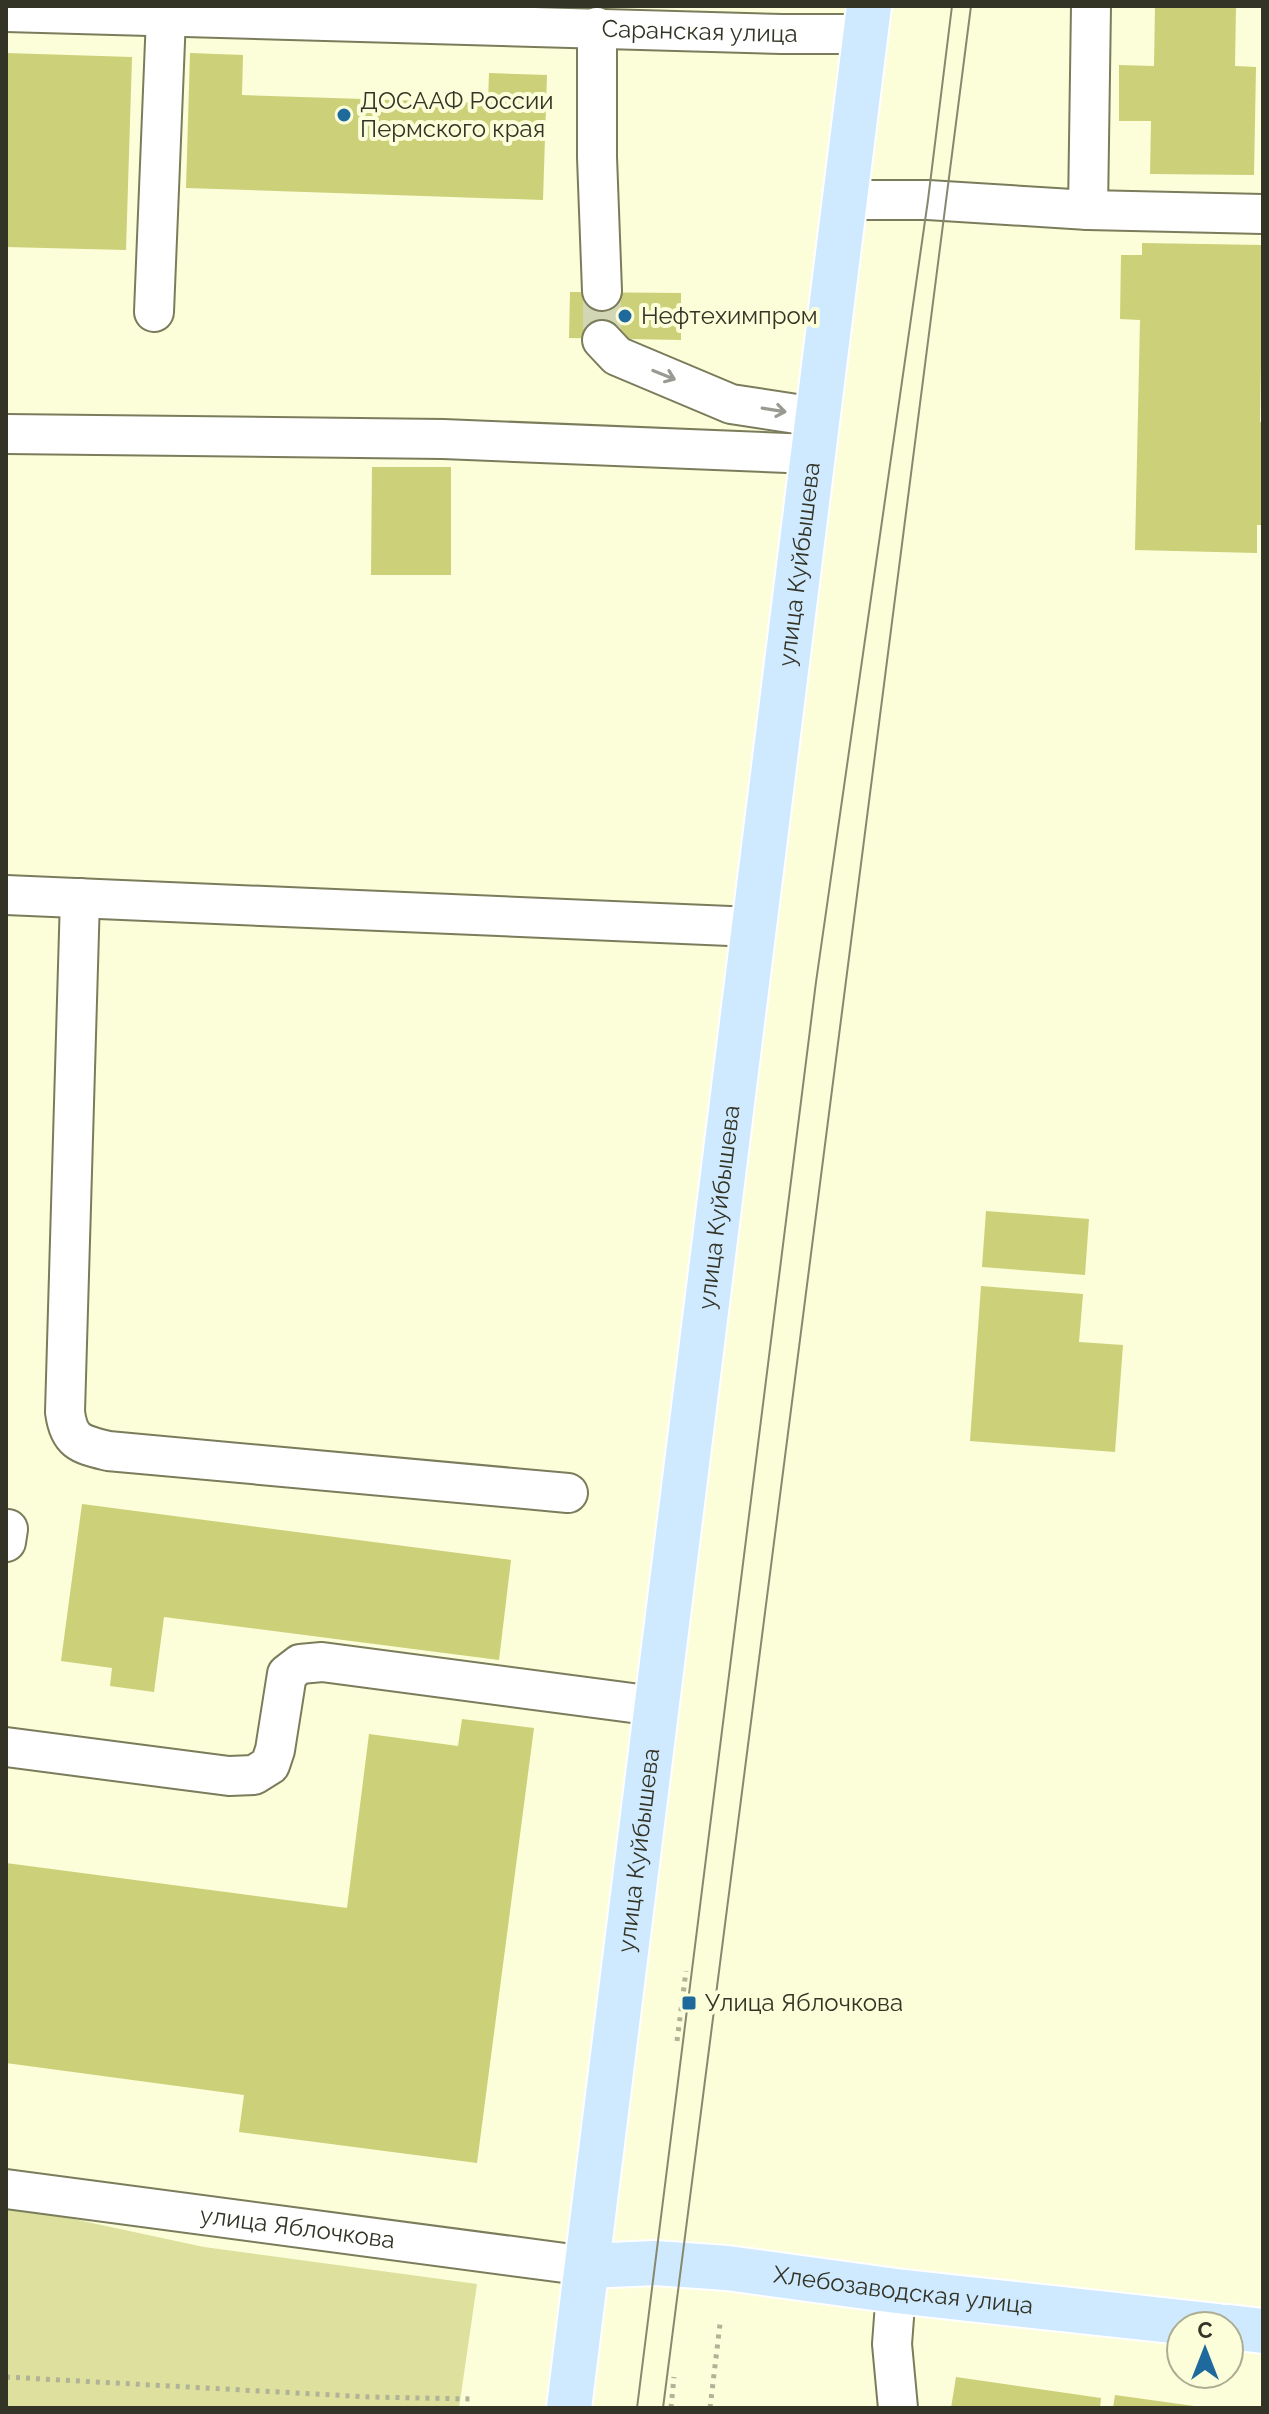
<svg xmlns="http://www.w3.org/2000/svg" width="1269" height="2414" font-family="Raleway,sans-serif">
<rect width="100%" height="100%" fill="#fbfed9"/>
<polygon fill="#dde19d" points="6,2209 64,2217 204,2247 477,2284 459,2408 6,2408"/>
<g fill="#ccd078">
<polygon points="1155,6 1236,6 1235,66 1256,67 1254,175 1150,174 1151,121 1119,121 1119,65 1154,66"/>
<polygon points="6,53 132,57 126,250 6,247"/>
<polygon points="190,53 243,55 242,95 488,103 489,73 547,75 543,200 186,188"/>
<polygon points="1142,243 1263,245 1260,422 1263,422 1263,525 1257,525 1257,553 1135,550 1140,320 1120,319 1121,255 1142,255"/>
<polygon points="570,292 681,293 681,340 569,338"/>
<polygon points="372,467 451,467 451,575 371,575"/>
<polygon points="986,1211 1089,1219 1085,1275 982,1267"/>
<polygon points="981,1286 1083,1294 1079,1342 1123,1345 1115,1452 970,1441"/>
<polygon points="82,1504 511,1560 499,1660 164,1617 154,1692 110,1686 112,1668 61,1661"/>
<polygon points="462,1719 534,1728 477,2163 239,2132 244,2095 6,2063 6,1863 347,1908 369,1734 458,1746"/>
<polygon points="956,2377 1101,2398 1100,2408 951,2408"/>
<polygon points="1115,2395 1194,2406 1193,2408 1113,2408"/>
</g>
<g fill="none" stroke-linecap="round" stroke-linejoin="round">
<polyline stroke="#d3d6b5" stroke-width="38" stroke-dasharray="38 19" stroke-linecap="butt" points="602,291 602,340"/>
<defs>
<g id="minor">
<path id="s1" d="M6,12L782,34H865"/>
<polyline points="597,27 597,157 602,291"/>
<polyline points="847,200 928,200 1088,210 1263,214"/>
<polyline points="1088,210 1091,6"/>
<polyline points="154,312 166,17"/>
<polyline points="602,340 617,356 731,404 816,417"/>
<polyline points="6,434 443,439 812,454"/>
<polyline points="6,895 753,927"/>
<path d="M80,898L65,1412C69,1442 80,1444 108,1451L568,1493"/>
<polyline points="6,1542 8,1529"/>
<polyline points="6,1747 229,1776 254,1775 270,1765 275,1750 287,1674 300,1664 322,1662 655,1706"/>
<path id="s2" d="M6,2189L587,2266"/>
<polyline points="896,2291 892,2344 898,2408"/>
</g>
<g id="major">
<path id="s3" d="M587,2266L655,2263L727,2268L896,2291L1218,2326"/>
<polyline points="1229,2327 1263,2331"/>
<path id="s4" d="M569,2408L869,6"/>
</g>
</defs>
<use href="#minor" stroke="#7a7c5b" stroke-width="42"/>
<use href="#major" stroke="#fff" stroke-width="48"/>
<g stroke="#b1b397" stroke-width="5" stroke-dasharray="4 6" stroke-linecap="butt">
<polyline points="677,2041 686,1971"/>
<polyline points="6,2377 370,2397 473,2399"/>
<polyline points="671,2408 674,2377"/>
<polyline points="710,2408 720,2324"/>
</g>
<use href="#minor" stroke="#fff" stroke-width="38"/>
<use href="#major" stroke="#cfe9ff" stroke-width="44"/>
<g stroke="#868870" stroke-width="2">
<polyline points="637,2408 816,982 928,200 952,6"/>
<polyline points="663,2408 971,6"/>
</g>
</g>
<defs><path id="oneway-shaft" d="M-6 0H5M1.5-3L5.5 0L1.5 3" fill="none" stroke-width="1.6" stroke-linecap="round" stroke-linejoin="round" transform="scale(2)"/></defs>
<g stroke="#999a92">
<use href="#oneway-shaft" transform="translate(664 375) rotate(22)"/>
<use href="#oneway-shaft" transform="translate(774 410) rotate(9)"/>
</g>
<g fill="#1f6a9d" stroke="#fbfed9" stroke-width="3">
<circle cx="344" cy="115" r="8"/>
<circle cx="625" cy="316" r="8"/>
<rect x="681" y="1995" width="16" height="16" rx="4"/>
</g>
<g text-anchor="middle" stroke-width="8" stroke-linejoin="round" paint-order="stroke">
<g font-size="24" fill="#333426" stroke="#fbfed9">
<text dy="8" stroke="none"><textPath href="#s1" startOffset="694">Саранская улица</textPath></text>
<text dy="8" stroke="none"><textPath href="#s4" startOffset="1858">улица Куйбышева</textPath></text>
<text dy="8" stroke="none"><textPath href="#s4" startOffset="1210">улица Куйбышева</textPath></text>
<text dy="8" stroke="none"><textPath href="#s4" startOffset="562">улица Куйбышева</textPath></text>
<text dy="8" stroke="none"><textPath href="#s2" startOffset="294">улица Яблочкова</textPath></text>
<text dy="8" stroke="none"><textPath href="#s3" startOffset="318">Хлебозаводская улица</textPath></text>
</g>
<g font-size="24" fill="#333426" stroke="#fbfed9" text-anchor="start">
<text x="360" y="109">ДОСААФ России<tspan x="360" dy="28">Пермского края</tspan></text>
<text x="641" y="324">Нефтехимпром</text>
<text x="705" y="2011">Улица Яблочкова</text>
</g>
</g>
<rect width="1269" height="2414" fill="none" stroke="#333426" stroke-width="16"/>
<g transform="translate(1205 2350)"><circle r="38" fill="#fbfed9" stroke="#abad91" stroke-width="2"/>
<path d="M0-6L14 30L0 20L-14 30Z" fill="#1f6a9d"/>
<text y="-12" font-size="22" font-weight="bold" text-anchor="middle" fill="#333426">С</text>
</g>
</svg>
